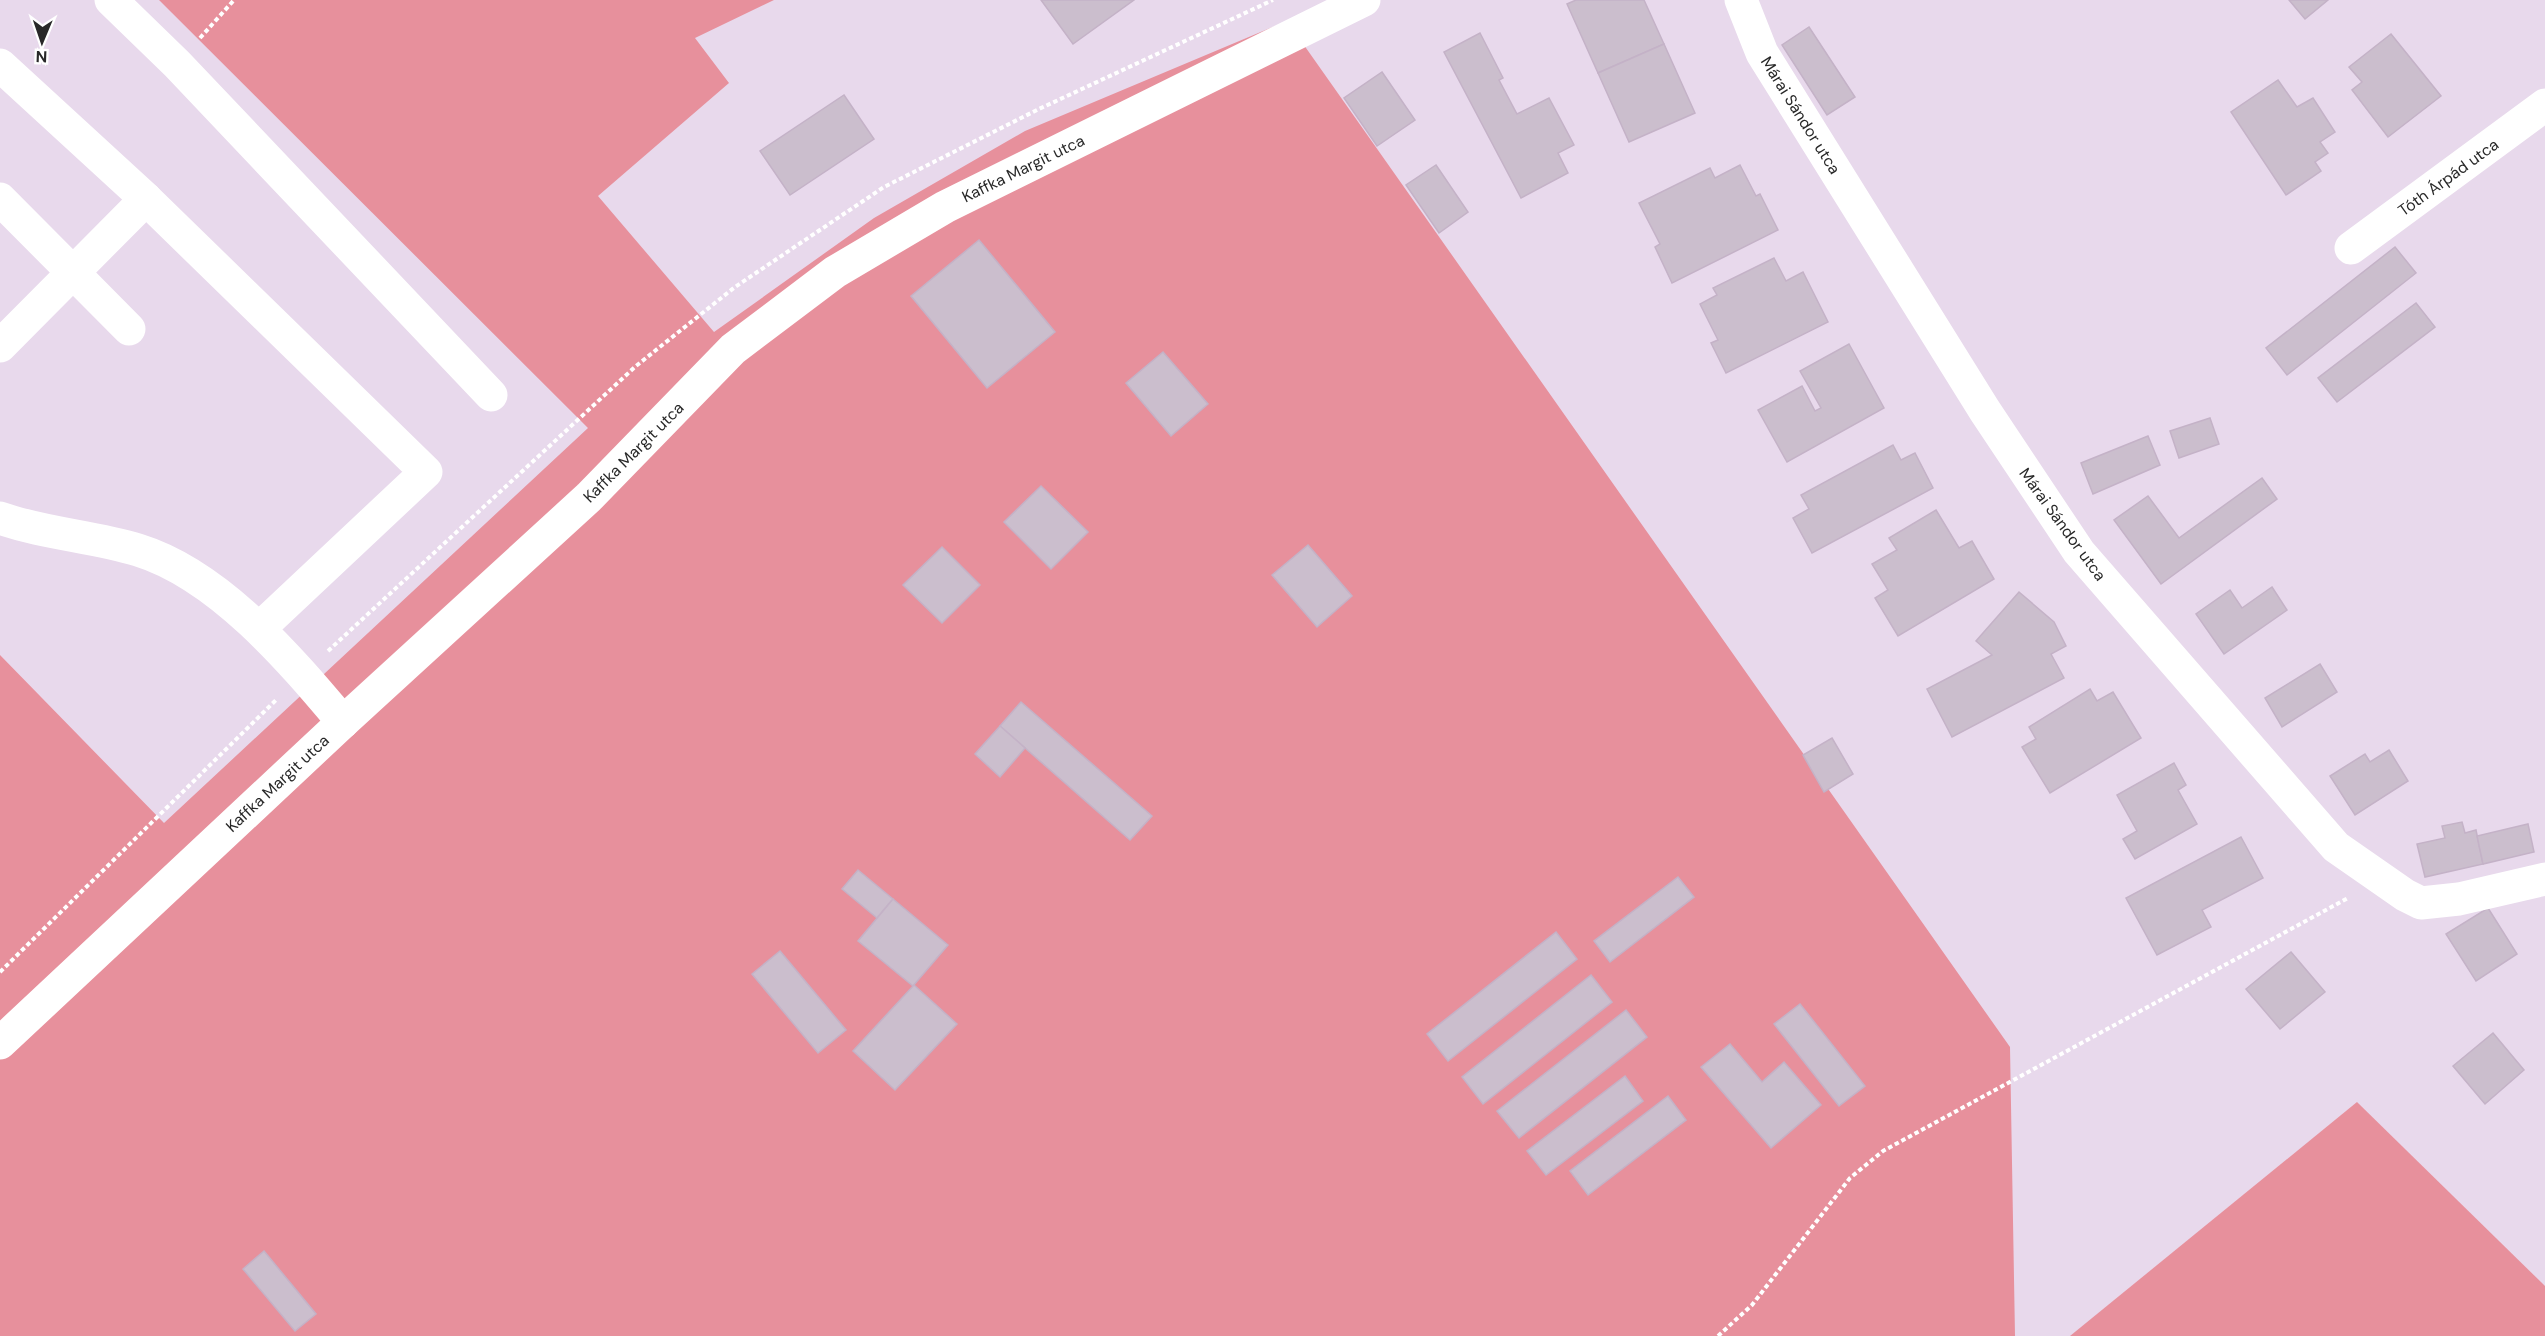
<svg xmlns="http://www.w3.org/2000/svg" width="2545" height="1336" font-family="'DM Sans',sans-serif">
<rect width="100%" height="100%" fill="#e8d9ec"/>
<g fill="#e7909c">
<polygon points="159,0 774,0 695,38 729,83 598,196 714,332 874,218 1025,131 1287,21 2010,1047 2015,1336 0,1336 0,655 164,823 588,428"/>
<polygon points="2357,1102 2545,1286 2545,1336 2070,1336"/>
</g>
<g fill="#cbbecd" stroke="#c4b2c7" stroke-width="1.5">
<polygon points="1041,0 1134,0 1073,44"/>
<polygon points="1576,0 1644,0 1664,44 1598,73 1567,4"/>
<polygon points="2289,0 2328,0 2305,19"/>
<polygon points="1809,27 1855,97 1827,115 1782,45"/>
<polygon points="1480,33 1503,78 1499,80 1517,114 1549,98 1574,145 1558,153 1568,173 1521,198 1444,52"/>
<polygon points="2391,34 2441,96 2388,137 2352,90 2362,82 2349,67"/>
<polygon points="1664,44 1695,113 1629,142 1598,73"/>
<polygon points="1382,72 1415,120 1377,146 1344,98"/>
<polygon points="2278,80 2297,107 2313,98 2335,132 2320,142 2328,153 2315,162 2321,171 2286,195 2231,112"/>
<polygon points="844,95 874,139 790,195 760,151"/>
<polygon points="1436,165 1468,212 1439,233 1406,185"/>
<polygon points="1740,165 1756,196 1760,194 1778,230 1672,283 1655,247 1660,244 1639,203 1710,168 1715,178"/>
<polygon points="979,240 1055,332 987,388 911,296"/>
<polygon points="2395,247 2416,273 2287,375 2266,348"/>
<polygon points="1774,258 1786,281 1803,272 1828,322 1726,373 1711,343 1718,340 1700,304 1717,295 1713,288"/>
<polygon points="2416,303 2435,327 2337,402 2318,378"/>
<polygon points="1849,344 1884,408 1787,462 1758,410 1802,386 1815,411 1821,408 1800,371"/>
<polygon points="1163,352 1208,404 1171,436 1126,383"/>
<polygon points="2210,418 2219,444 2179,458 2170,431"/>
<polygon points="2148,436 2160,465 2093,494 2081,463"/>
<polygon points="1893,445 1901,460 1915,453 1933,488 1812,553 1793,518 1809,509 1801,495"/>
<polygon points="2262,478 2277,499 2161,584 2114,520 2148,496 2179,538"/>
<polygon points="1041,486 1088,532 1051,569 1004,522"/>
<polygon points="1936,510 1959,548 1972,541 1994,579 1898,636 1875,598 1888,590 1872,564 1897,550 1889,538"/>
<polygon points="1308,545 1352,596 1317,627 1272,575"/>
<polygon points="942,547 980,585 942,623 903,585"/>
<polygon points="2272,587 2287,610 2224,654 2196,614 2230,590 2242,608"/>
<polygon points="2019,592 2054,622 2066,646 2051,654 2064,678 1952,737 1927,689 1992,655 1976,641"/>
<polygon points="2320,664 2337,692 2282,727 2265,698"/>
<polygon points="2090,689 2097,701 2113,692 2141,738 2050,793 2022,747 2036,739 2029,727"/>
<polygon points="1021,702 1152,816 1130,840 1000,726"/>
<polygon points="1000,726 1025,748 1000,777 975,754"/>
<polygon points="1832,738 1853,774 1824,792 1803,755"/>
<polygon points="2389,750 2408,781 2355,815 2330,776 2365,754 2370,762"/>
<polygon points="2174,763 2186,785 2178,790 2197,824 2135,859 2123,839 2137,831 2117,795"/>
<polygon points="2462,822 2465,833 2476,830 2483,864 2425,877 2417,844 2445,838 2442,826"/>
<polygon points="2528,824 2534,852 2483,864 2477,836"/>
<polygon points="2241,837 2263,878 2202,910 2211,927 2157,955 2126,898"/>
<polygon points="858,870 893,899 877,918 842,889"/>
<polygon points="1678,877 1694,897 1610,962 1594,941"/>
<polygon points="893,899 948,945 913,986 858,941"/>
<polygon points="2488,908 2517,954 2476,981 2446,934"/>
<polygon points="1556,932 1577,959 1448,1061 1427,1034"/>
<polygon points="780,951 846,1030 818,1053 752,974"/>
<polygon points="2291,952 2325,992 2280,1029 2246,989"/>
<polygon points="1591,975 1612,1002 1483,1104 1462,1077"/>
<polygon points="914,985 957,1024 895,1090 853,1051"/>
<polygon points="1800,1004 1865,1086 1839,1106 1774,1024"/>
<polygon points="1626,1010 1647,1037 1519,1138 1497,1111"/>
<polygon points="2493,1033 2524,1070 2485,1104 2453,1066"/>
<polygon points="1730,1044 1762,1082 1784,1062 1821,1105 1771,1148 1701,1067"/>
<polygon points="1625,1076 1643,1101 1546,1175 1527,1151"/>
<polygon points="1668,1096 1686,1120 1588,1195 1570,1171"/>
<polygon points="264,1251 316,1314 295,1331 243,1269"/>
</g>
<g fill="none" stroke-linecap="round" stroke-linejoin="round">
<g stroke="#fff" stroke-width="4" stroke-dasharray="4.5 3" stroke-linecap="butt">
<polyline points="200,38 234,0"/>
<polyline points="328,651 636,366 735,287 884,187 1039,109 1273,0"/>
<polyline points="0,972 277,699"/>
<polyline points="1718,1336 1752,1305 1850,1178 1883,1151 2348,898"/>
</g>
<g stroke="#fff" stroke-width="33">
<polyline points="111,0 177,64 491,395"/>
<polyline points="1741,0 1762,53 1985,411 2079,552 2336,847 2405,895 2421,903 2459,899 2545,879"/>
<polyline points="0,65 146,199 426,472 260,628"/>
<polyline points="0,199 129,329"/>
<polyline points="2351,248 2545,105"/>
<polyline points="0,346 146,199"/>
<path d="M0,518C45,534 93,536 138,550C219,575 290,659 343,722"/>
<polyline points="0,1043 343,722 589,497 733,349 835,272 945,207 1364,0"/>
</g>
</g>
<g text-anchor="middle" stroke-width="4.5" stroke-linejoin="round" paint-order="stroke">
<g font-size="16" fill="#282828" stroke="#fff">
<text transform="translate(1801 115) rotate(58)" y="6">Márai Sándor utca</text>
<text transform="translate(1023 168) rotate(-26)" y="6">Kaffka Margit utca</text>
<text transform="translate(2448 177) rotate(-36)" y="6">Tóth Árpád utca</text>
<text transform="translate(633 452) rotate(-45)" y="6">Kaffka Margit utca</text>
<text transform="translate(2063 524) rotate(54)" y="6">Márai Sándor utca</text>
<text transform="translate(277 783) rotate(-43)" y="6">Kaffka Margit utca</text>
</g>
</g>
<g transform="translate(42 42) rotate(182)" stroke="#ffffff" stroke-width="4.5" paint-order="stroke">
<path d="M0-4.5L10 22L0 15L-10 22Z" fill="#282828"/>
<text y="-9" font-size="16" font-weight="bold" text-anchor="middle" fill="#282828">N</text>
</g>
</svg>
